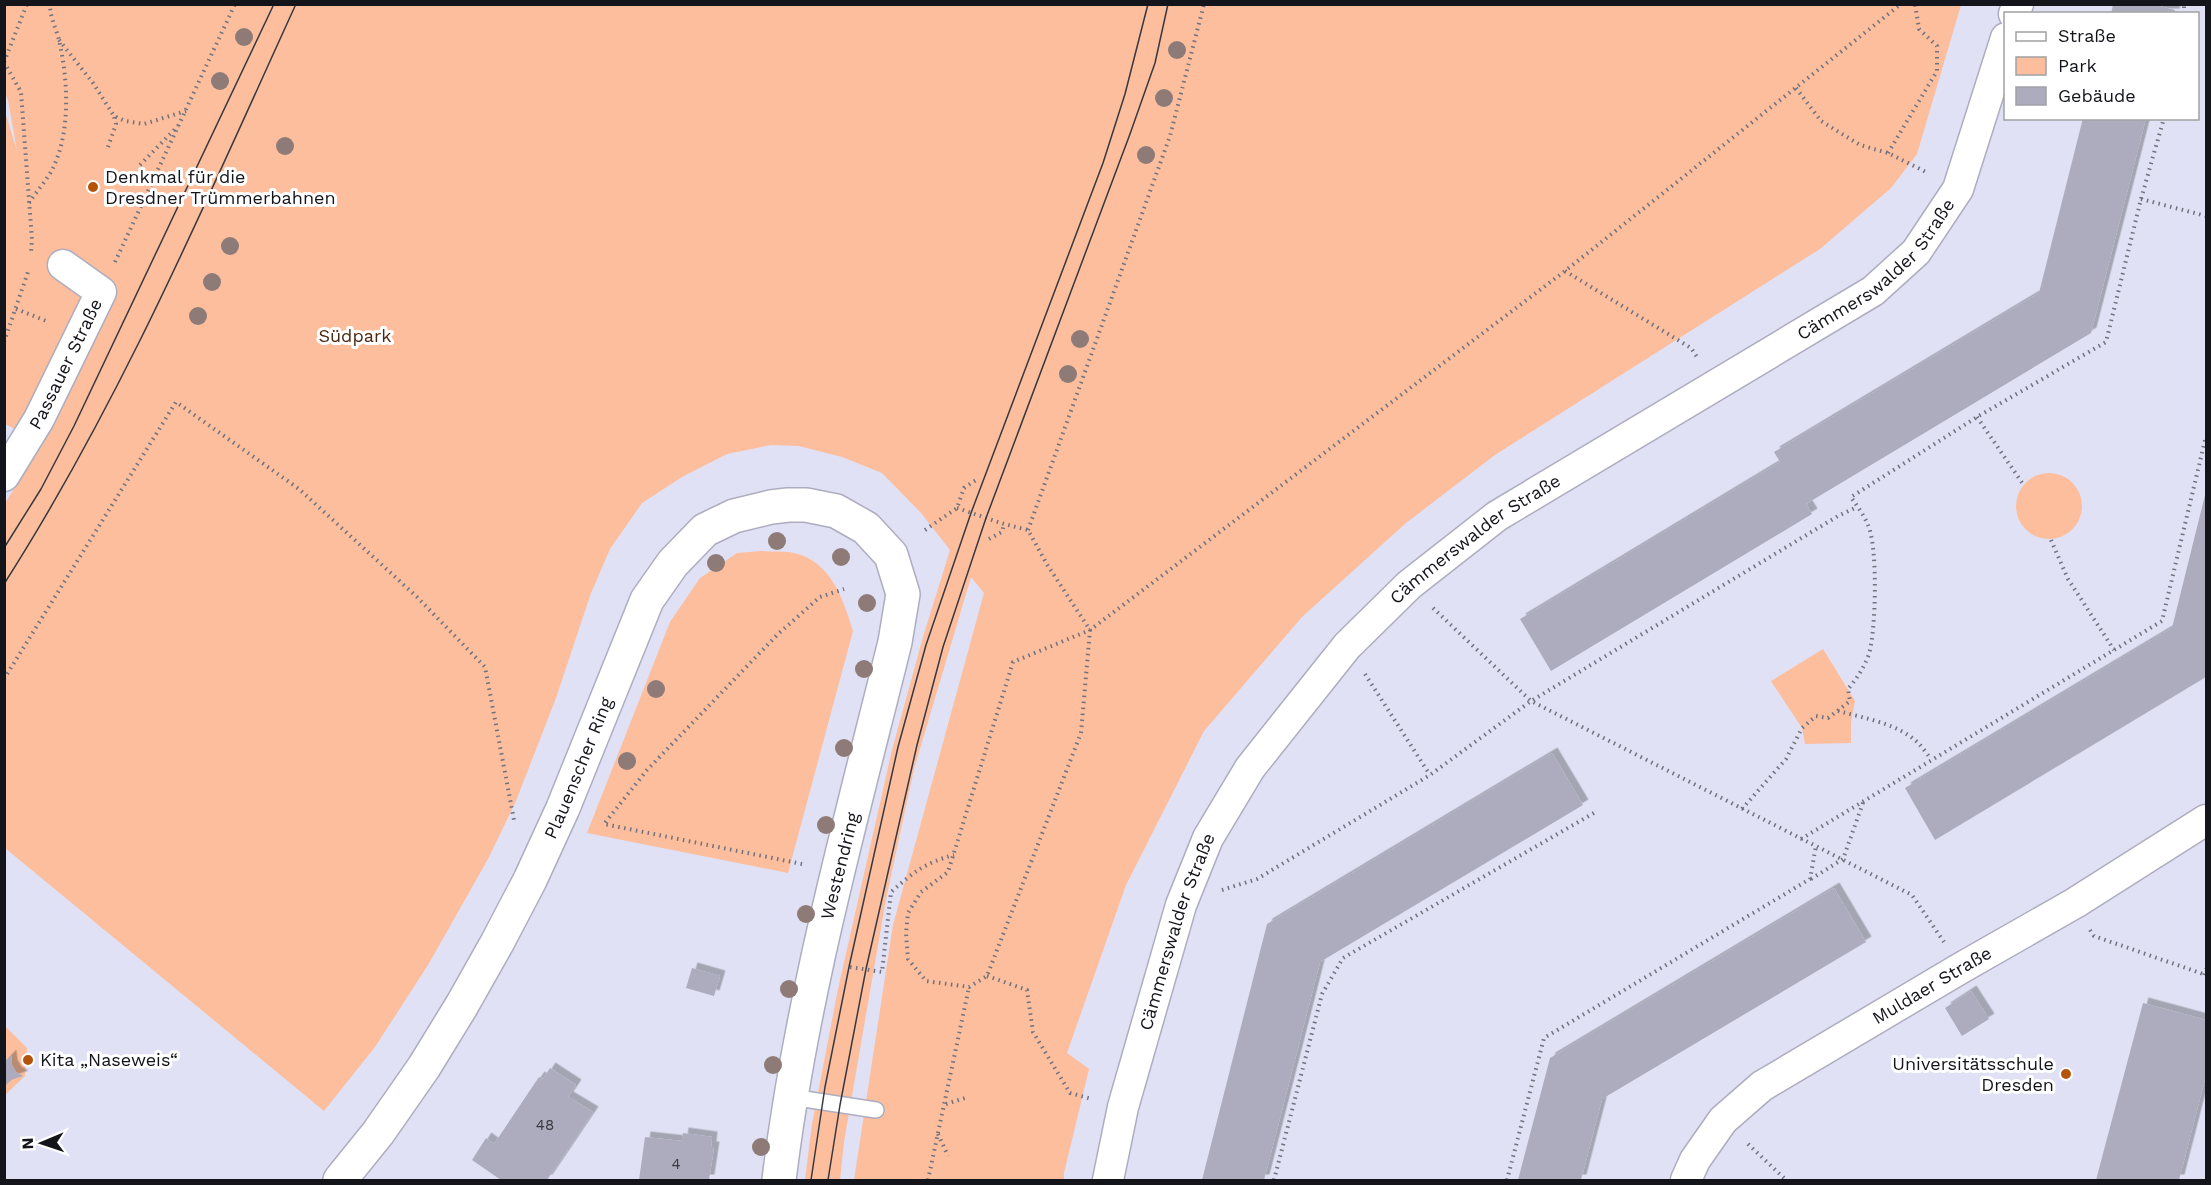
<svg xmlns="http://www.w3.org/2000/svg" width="2211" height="1185" font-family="'Work Sans',sans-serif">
<defs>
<filter id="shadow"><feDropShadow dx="5.5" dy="-5.5" stdDeviation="0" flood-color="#0004"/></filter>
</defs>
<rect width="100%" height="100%" fill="#e0e1f4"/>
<g fill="#fcbe9d">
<polygon points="5,5 1961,5 1917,154 1891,188 1820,249 1495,455 1406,523 1302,617 1204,731 1126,885 1067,1053 1089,1069 1064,1173 1064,1180 854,1180 893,925 984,593 971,577 914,769 886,899 844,1142 840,1180 805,1180 812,1124 838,989 892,750 923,637 950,550 921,513 882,473 842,457 799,446 771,445 727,454 682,477 642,503 610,549 591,593 556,698 516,801 488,859 428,965 375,1047 324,1111 5,848 5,503 43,444 5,424 4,108 17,151 8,100 5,94"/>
<circle cx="2049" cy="506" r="33"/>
<path d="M761,551C772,552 784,551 794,553C831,561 843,599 853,631L788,873L587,833L670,622L700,578L737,553Z"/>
<polygon points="1823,649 1855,701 1851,722 1851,743 1805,744 1802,728 1771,681"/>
<polygon points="5,1026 27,1048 25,1076 5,1095"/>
</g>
<g fill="#acacbe" filter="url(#shadow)">
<polygon points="2113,5 2155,5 2175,10 2174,14 2111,14"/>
<polygon points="2083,118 2146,118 2091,333 1806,504 1812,514 1551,671 1520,619 1780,462 1774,452 2039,293"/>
<polygon points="2206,491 2206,677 1935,840 1905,788 2172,628"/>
<polygon points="1552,753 1583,805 1320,962 1264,1180 1202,1180 1267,924"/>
<polygon points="1834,888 1866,942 1602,1099 1581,1180 1518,1180 1550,1058"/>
<polygon points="692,968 720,976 714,996 686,988"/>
<polygon points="1971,991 1989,1019 1962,1036 1945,1008"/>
<polygon points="2143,1003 2206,1020 2206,1075 2179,1180 2096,1180"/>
<polygon points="11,1055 12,1065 16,1072 23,1076 11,1080 4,1087 4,1062"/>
<polygon points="550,1068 576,1085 568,1097 593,1112 547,1180 501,1180 472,1160 486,1138 494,1144 539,1077 543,1079"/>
<polygon points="683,1133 712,1137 711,1147 714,1147 709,1180 639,1180 645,1137 682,1141"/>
</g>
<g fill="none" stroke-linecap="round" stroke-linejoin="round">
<defs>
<polyline id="service" points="791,1097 876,1110"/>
<g id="minor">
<polyline points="2014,14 2018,4"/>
<path id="s1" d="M4,476L39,419L101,292L63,265"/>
<path id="s2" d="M1108,1180L1123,1107L1181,905L1208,838L1250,768L1347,646L1409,585L1497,516L1873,291L1916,252L1958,189L2006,38"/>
<path id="s3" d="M1686,1180L1695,1160L1723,1120L1762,1086L1961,968L2075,903L2206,820"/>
</g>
<g id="tertiary">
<path id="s4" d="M340,1180L378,1133L424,1067L462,1005L497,943L530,880L563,808L647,600L673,563L705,530L734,516L771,507L788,505H806L836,511L866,528L891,555L903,594L895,642C851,820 801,998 779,1180"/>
</g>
</defs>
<use href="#service" stroke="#adadbf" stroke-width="18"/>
<use href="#minor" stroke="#adadbf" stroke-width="33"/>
<use href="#tertiary" stroke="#adadbf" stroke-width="36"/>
<g stroke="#71727e" stroke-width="4" stroke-dasharray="1.5 4.5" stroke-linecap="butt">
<polyline points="2184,14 2184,4"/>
<polyline points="59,40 93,83 114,116 125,121 144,124 186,111"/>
<polyline points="4,62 21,92 32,240 31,253"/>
<polyline points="4,62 27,4"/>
<polyline points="1796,88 1821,121 1860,145 1888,153 1928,173"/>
<polyline points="108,147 116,124 114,116"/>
<polyline points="1888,153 1937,71 1937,46 1919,29 1915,4"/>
<polyline points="140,165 178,126"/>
<polyline points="2141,199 2206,216"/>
<path d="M29,203C36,192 47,180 53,168C71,130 68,80 59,40C56,28 50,18 50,4"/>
<polyline points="115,262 235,4"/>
<polyline points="1565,271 1691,348 1697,357"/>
<polyline points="16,309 49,322"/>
<polyline points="4,342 29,269"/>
<polyline points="1977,417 2023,484"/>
<polyline points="957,508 1004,524 1028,530 1048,566 1090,630 1081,733 987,976 969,987 926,981 908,959 906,933 908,913 921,892 948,872 1013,662 1090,630 1565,271 1901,4"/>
<polyline points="925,530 957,508 964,488 976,480"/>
<polyline points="1028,530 1170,136 1204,4"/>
<polyline points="989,539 1002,532 1004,524"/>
<polyline points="2051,540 2068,579 2114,650"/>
<polyline points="1433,608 1531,701 1912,895 1944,942"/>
<polyline points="1365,674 1430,775"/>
<polyline points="4,679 176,402 299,489 417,597 485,667 514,820"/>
<path d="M1838,711C1864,718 1900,724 1919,744C1923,748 1927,754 1931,759"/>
<path d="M1742,809L1786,759L1802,728L1816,716L1828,718L1850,701L1848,689C1857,678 1864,668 1869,654C1876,630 1878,547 1868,525C1864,515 1857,506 1851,497L1977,417L2106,342L2141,199L2164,118"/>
<polyline points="1801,839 2162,621 2206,436"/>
<polyline points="802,864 604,824 647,770 778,634 820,597 844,589"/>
<polyline points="1811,879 1843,859 1864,800"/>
<polyline points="1222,890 1257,879 1430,775 1531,701 1838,516 1857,507"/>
<polyline points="2090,930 2094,936 2206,975"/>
<path d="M850,967L882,972L891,892C914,872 924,863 954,855"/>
<polyline points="2204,975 2206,969"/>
<polyline points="987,976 1027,990 1033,1032 1070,1093 1092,1099"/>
<polyline points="946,1104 968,1097"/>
<polyline points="938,1134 948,1156"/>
<polyline points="1748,1144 1786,1180"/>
<polyline points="928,1180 969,987"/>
<polyline points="1274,1180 1322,994 1343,958 1594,813"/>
<polyline points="1507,1180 1544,1038 1810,879 1816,846"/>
</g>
<use href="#service" stroke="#fff" stroke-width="15"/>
<use href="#minor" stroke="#fff" stroke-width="30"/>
<use href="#tertiary" stroke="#fff" stroke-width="33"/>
<g stroke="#373840" stroke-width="1.5">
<polyline points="4,548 41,489 74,426 274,4"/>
<path d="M4,584C121,401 206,201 296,4"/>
<polyline points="811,1180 825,1087 849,967 898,747 926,645 971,513 1103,163 1125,94 1148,4"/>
<polyline points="828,1180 840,1105 866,969 917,745 943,647 986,518 1130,134 1155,63 1168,4"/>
</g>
</g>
<g fill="#8e7b78">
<circle cx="244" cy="37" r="9"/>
<circle cx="1177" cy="50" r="9"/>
<circle cx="220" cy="81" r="9"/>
<circle cx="1164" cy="98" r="9"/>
<circle cx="285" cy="146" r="9"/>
<circle cx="1146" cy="155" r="9"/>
<circle cx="230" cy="246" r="9"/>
<circle cx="212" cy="282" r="9"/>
<circle cx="198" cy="316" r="9"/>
<circle cx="1080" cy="339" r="9"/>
<circle cx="1068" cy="374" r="9"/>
<circle cx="777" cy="541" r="9"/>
<circle cx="841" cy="557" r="9"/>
<circle cx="716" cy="563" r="9"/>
<circle cx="867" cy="603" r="9"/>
<circle cx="864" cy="669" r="9"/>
<circle cx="656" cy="689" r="9"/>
<circle cx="844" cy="748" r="9"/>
<circle cx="627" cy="761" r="9"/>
<circle cx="826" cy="825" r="9"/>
<circle cx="806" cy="914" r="9"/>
<circle cx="789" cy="989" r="9"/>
<circle cx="773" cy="1065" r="9"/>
<circle cx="761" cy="1147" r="9"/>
</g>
<g fill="#b4540a" stroke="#fff" stroke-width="2">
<circle cx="93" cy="187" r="6"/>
<circle cx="28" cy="1060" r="6"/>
<circle cx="2066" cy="1074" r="6"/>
</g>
<g text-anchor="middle" stroke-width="6" stroke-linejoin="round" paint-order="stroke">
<g font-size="15" fill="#3a3b44">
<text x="545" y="1130">48</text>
<text x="676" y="1169">4</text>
</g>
<g font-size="18" fill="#14151b" stroke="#fff" text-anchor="start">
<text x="105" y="183">Denkmal für die<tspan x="105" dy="21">Dresdner Trümmerbahnen</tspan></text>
<text x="40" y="1066">Kita „Naseweis“</text>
<text x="2054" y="1070" text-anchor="end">Universitätsschule<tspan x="2054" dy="21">Dresden</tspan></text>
</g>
<g font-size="18" fill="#14151b" stroke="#fff">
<text dy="6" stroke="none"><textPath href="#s2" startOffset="1248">Cämmerswalder Straße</textPath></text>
<text dy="6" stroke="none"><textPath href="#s1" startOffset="128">Passauer Straße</textPath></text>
<text dy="6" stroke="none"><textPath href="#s2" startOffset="762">Cämmerswalder Straße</textPath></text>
<text dy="6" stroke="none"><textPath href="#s4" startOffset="478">Plauenscher Ring</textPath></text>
<text transform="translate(840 866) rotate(-76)" y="6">Westendring</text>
<text dy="6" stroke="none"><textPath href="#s2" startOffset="258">Cämmerswalder Straße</textPath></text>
<text dy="6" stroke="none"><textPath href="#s3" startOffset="320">Muldaer Straße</textPath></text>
</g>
<g font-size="18" fill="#4a2712" stroke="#fff">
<text x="355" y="342">Südpark</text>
</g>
</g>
<rect width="2211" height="1185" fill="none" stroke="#14151b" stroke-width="12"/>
<rect x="2004" y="12" width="195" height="108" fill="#ffffff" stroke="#a1a1a4" stroke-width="1.5"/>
<rect x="2016" y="32" width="30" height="9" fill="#ffffff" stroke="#a1a1a4" stroke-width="1.5"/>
<text x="2058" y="42" font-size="18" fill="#14151b">Straße</text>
<rect x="2016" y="57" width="30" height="18" fill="#fcbe9d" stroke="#a1a1a4" stroke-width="1.5"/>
<text x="2058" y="72" font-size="18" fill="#14151b">Park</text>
<rect x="2016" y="87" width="30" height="18" fill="#acacbe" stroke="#a1a1a4" stroke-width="1.5"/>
<text x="2058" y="102" font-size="18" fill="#14151b">Gebäude</text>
<g transform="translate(42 1143) rotate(268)" stroke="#ffffff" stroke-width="4.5" paint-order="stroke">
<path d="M0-4.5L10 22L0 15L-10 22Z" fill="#14151b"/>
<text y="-9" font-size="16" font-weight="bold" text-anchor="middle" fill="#14151b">N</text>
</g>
</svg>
